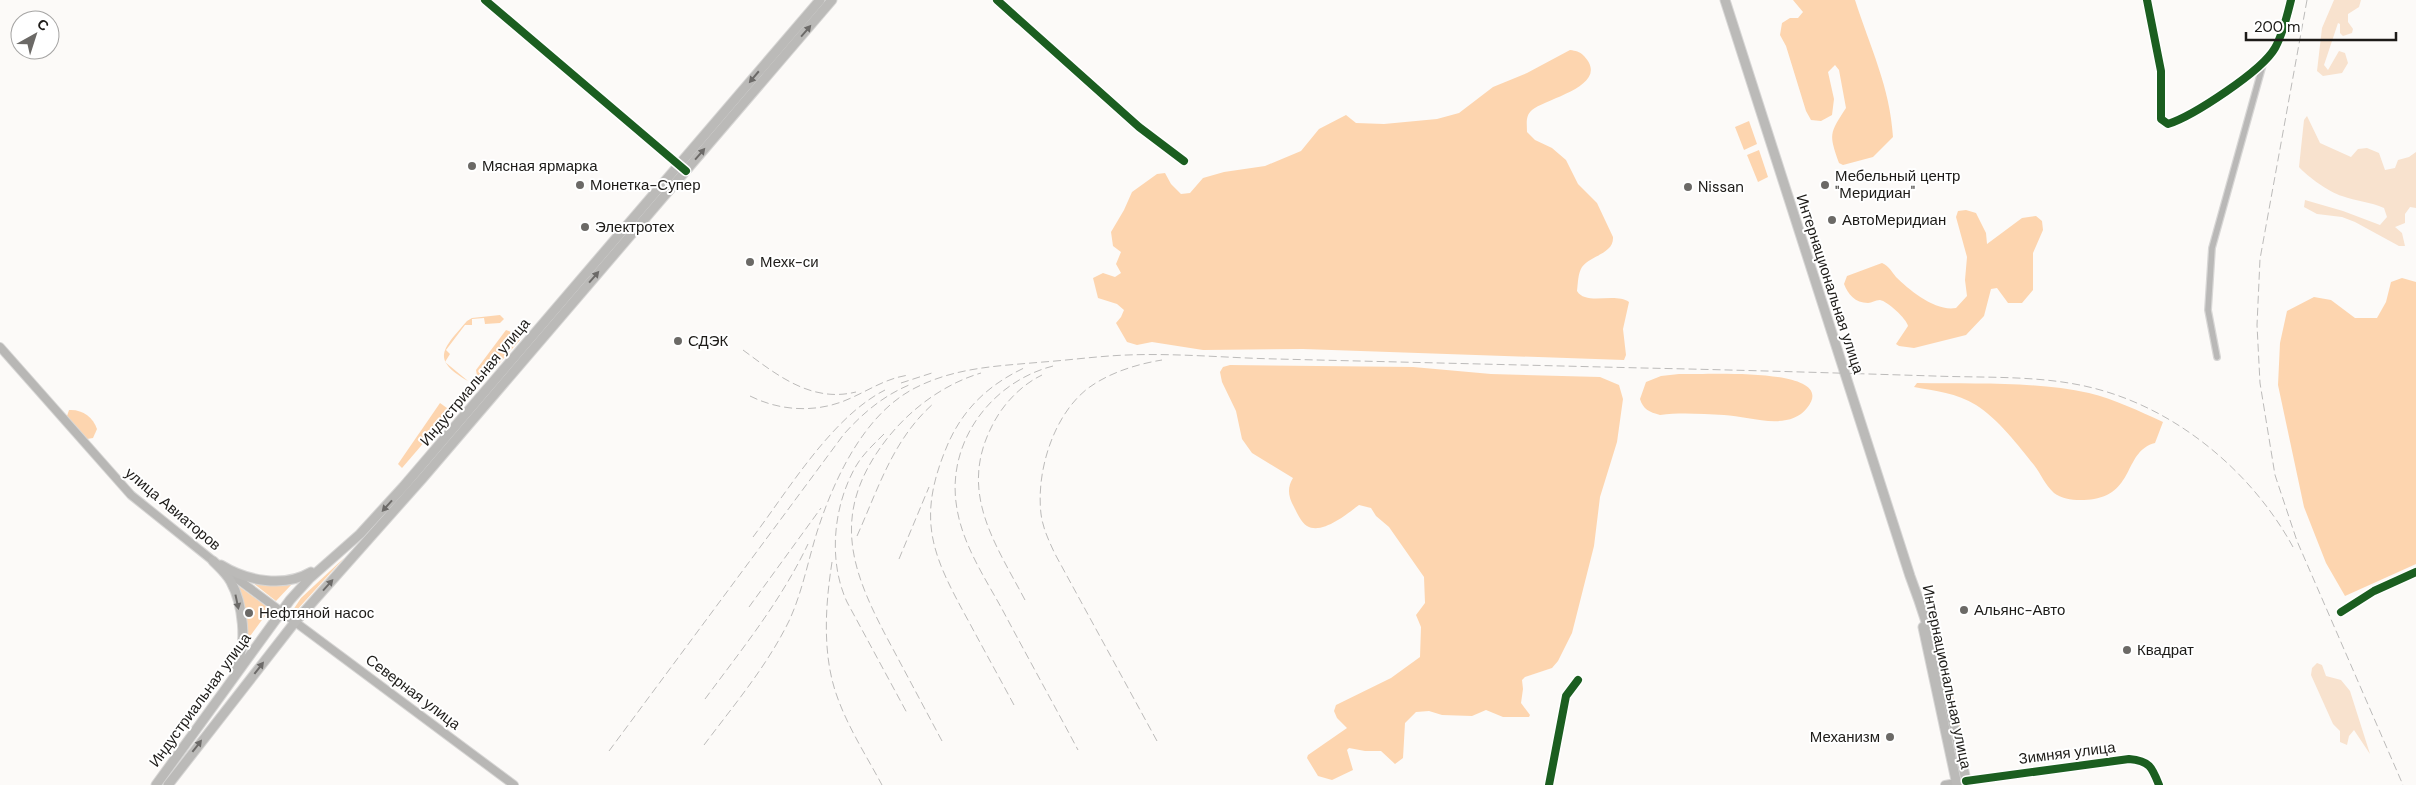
<svg xmlns="http://www.w3.org/2000/svg" width="2416" height="785" font-family="'DM Sans',sans-serif">
<rect width="100%" height="100%" fill="#fcfaf8"/>
<g fill="#fdd5af">
<path d="M1793,0H1855C1870,47 1890,87 1893,137L1873,157L1843,165L1839,163C1829,134 1829,134 1846,108L1839,70L1835,65L1828,72L1834,99L1832,115L1821,121L1811,120L1806,111L1786,46L1780,35L1782,23L1790,18H1798L1803,12Z"/>
<path d="M1570,50C1576,51 1579,51 1584,56C1612,86 1546,98 1532,110C1525,116 1527,124 1527,132L1535,140L1552,148L1566,160L1578,184L1597,203L1613,237C1614,254 1591,255 1582,267C1578,273 1578,283 1577,291C1586,306 1615,292 1629,302L1623,329L1626,355L1624,360L1303,349L1203,350L1152,342L1137,345L1127,342L1116,323L1121,317L1124,310L1117,304L1098,298L1093,278L1103,273L1115,277L1121,273L1116,264L1121,252L1113,246L1111,232L1124,210L1132,192L1157,174L1165,173L1171,184L1181,194L1190,193L1203,178L1224,172L1265,166L1301,151L1319,129L1346,115L1356,123L1384,124L1437,119L1459,113L1493,87L1527,73Z"/>
<polygon points="1749,121 1757,144 1744,150 1735,127"/>
<polygon points="1759,150 1768,177 1758,182 1747,155"/>
<path d="M1966,210L1976,213L1986,233L1987,244L2022,218L2036,216L2042,221L2043,230L2033,253V290L2022,303H2008L1997,288L1991,289L1984,316L1966,335L1914,348L1899,346L1896,344L1908,326C1907,319 1887,301 1880,300C1875,300 1872,303 1868,303C1855,303 1848,294 1844,284L1847,276L1882,263C1889,266 1892,272 1896,277C1909,290 1936,312 1956,308L1967,296L1965,280L1967,257L1956,217L1958,211Z"/>
<polygon points="2402,278 2416,282 2416,564 2345,596 2326,563 2304,507 2278,385 2280,343 2287,311 2314,297 2331,300 2355,318 2377,318 2386,302 2391,282"/>
<path d="M500,315L504,319L500,323L485,324L484,318L472,319V325H465L446,350L450,354L445,362L468,381C430,359 443,349 467,321L472,318Z"/>
<polygon points="506,330 519,335 520,340 479,386 476,370"/>
<path d="M1230,365L1413,367L1491,374L1600,377L1619,385L1623,399L1617,442L1600,497L1594,546L1572,633L1558,661L1552,668L1525,677L1522,680L1523,689L1521,703L1530,715L1529,717H1503L1486,710L1472,716L1442,715L1429,711L1416,712L1405,723L1403,758L1395,764L1381,751H1365L1349,748L1347,750L1353,770L1332,780L1318,776L1307,758L1308,755L1347,728L1337,718L1334,711L1336,705L1391,678L1420,657L1421,627L1416,615L1425,603L1424,577L1389,527L1376,516L1371,508L1359,505C1347,514 1322,535 1307,526C1301,522 1297,513 1294,507C1288,496 1287,488 1293,478L1252,453L1242,439L1236,411L1222,382L1220,372L1223,367Z"/>
<path d="M1679,374C1697,375 1842,365 1807,408C1788,432 1749,416 1724,415C1703,414 1681,412 1660,415C1649,412 1643,409 1640,399L1646,382L1661,376Z"/>
<path d="M1917,383C1973,384 2034,381 2089,393C2114,399 2139,411 2163,422L2155,443C2124,451 2135,492 2094,499C2082,501 2064,501 2054,493C2045,485 2041,474 2034,465C2018,445 1998,419 1976,405C1957,393 1935,391 1914,387Z"/>
<polygon points="440,403 451,411 402,468 398,464"/>
<path d="M69,410C82,409 93,417 97,429L93,438L87,439L67,416Z"/>
<polygon points="344,558 296,611 293,610 301,598"/>
<polygon points="248,579 292,584 276,601"/>
<polygon points="237,585 270,609 248,639"/>
<polygon points="1932,618 1942,650 1968,759 1965,760"/>
</g>
<g fill="#f8e2ce">
<polygon points="2334,0 2361,0 2359,7 2348,14 2348,22 2353,29 2352,33 2343,36 2340,33 2340,24 2338,23 2324,65 2328,70 2339,51 2345,53 2348,63 2342,73 2323,76 2317,71 2322,28"/>
<path d="M2307,116L2320,143L2351,157L2358,149L2367,148L2379,153L2385,170L2395,168L2398,160L2409,157L2416,152V208L2410,207L2405,214V223L2395,227L2402,233L2405,246H2399L2355,222L2342,217L2317,214L2304,207L2305,200L2343,211L2380,225L2387,217L2384,208C2371,202 2356,201 2342,196C2329,192 2308,177 2299,167L2304,120Z"/>
<polygon points="2317,663 2322,665 2326,676 2341,680 2350,691 2370,754 2354,730 2349,736 2347,745 2340,742 2340,731 2333,724 2311,675 2312,668"/>
</g>
<g fill="none" stroke-linecap="round" stroke-linejoin="round">
<defs>
<g id="street">
<polyline points="485,0 686,171"/>
<polyline points="997,0 1139,127 1184,161"/>
<path d="M2147,0L2161,71V119L2168,124C2193,116 2262,71 2275,48C2283,34 2287,16 2291,0"/>
<polyline points="2217,357 2208,310 2212,248 2264,61"/>
<polyline points="2341,612 2374,591 2416,572"/>
<polyline points="1549,785 1566,696 1578,680"/>
</g>
<g id="secondary">
<polyline points="0,347 131,495 217,564"/>
<polyline points="228,572 514,785"/>
<path d="M1966,781L2129,759C2150,761 2152,767 2159,785"/>
<polyline points="1945,785 1956,783"/>
</g>
<g id="primary">
<path d="M1725,0L1910,576C1937,647 1951,711 1967,785"/>
<path d="M213,561C219,567 227,574 231,582C242,602 249,646 235,665"/>
<path d="M221,565C247,581 284,588 311,572"/>
<polyline points="1923,627 1957,785"/>
<polyline points="156,785 290,600 309,579 360,534 403,487 820,0"/>
<polyline points="168,785 295,622 422,479 832,0"/>
</g>
</defs>
<use href="#street" stroke="#d7d6d5" stroke-width="8"/>
<use href="#secondary" stroke="#d7d6d5" stroke-width="10"/>
<use href="#primary" stroke="#d7d6d5" stroke-width="11"/>
<use href="#street" stroke="#b9b8b7" stroke-width="5.5"/>
<use href="#secondary" stroke="#b8b7b5" stroke-width="8"/>
<use href="#primary" stroke="#bbbab8" stroke-width="9"/>
<g stroke="#bcbbba" stroke-width="1" stroke-dasharray="8 4" stroke-linecap="butt">
<polyline points="2307,0 2260,259 2257,325 2260,383 2275,475 2297,541 2403,785"/>
<path d="M743,350C777,375 811,403 856,392"/>
<path d="M1053,366C991,382 945,443 957,509C963,545 985,578 1002,609C1027,656 1053,703 1078,750"/>
<polyline points="901,383 935,372"/>
<path d="M750,396C782,412 819,413 851,398C871,389 887,378 909,375"/>
<path d="M884,434C874,444 863,454 856,466C833,506 828,561 847,602L907,713"/>
<path d="M857,536C879,487 893,439 934,403"/>
<path d="M753,537C789,489 832,417 885,390"/>
<polyline points="899,559 929,487"/>
<path d="M832,562C825,607 822,657 838,699C849,729 867,757 882,785"/>
<path d="M1025,600C995,543 958,492 992,426C1002,405 1021,385 1042,375"/>
<polyline points="749,607 821,508"/>
<path d="M705,699C742,649 781,601 808,544"/>
<path d="M1014,705C999,677 984,650 969,622C934,558 916,523 945,451C960,412 986,386 1024,368"/>
<path d="M942,741C926,711 910,681 894,651C853,575 827,517 886,440C910,409 944,384 981,373"/>
<path d="M1157,741L1055,554C1049,541 1043,529 1041,514C1036,472 1053,416 1087,389C1108,373 1137,364 1162,360"/>
<path d="M704,745C734,705 767,666 789,621C802,593 808,561 817,532C834,479 864,414 915,388C956,367 999,366 1043,362C1071,360 1099,356 1127,355C1177,353 1228,358 1277,359C1399,362 1521,365 1643,368C1740,370 1837,373 1934,376C1986,378 2042,375 2093,388C2177,409 2252,472 2293,547"/>
<path d="M609,751L844,434C863,413 883,396 909,385"/>
</g>
<defs>
<g id="cycleway">
<polyline points="485,0 686,171"/>
<polyline points="997,0 1139,127 1184,161"/>
<path d="M2147,0L2161,71V119L2168,124C2193,116 2262,71 2275,48C2283,34 2287,16 2291,0"/>
<polyline points="2341,612 2374,591 2416,572"/>
<path d="M1966,781L2129,759C2150,761 2152,767 2159,785"/>
<polyline points="1549,785 1566,696 1578,680"/>
</g>
</defs>
<use href="#cycleway" stroke="#fff" stroke-width="11"/>
<use href="#cycleway" stroke="#1b5e20" stroke-width="8"/>
</g>
<defs><path id="oneway-solid" d="M-6-.8H1V-3.2L6.5 0L1 3.2V.8H-6Z" transform="scale(1.25)"/></defs>
<g fill="#6c6a68">
<use href="#oneway-solid" transform="translate(806 31) rotate(-49)"/>
<use href="#oneway-solid" transform="translate(754 77) rotate(130)"/>
<use href="#oneway-solid" transform="translate(700 154) rotate(-49)"/>
<use href="#oneway-solid" transform="translate(594 277) rotate(-49)"/>
<use href="#oneway-solid" transform="translate(387 506) rotate(132)"/>
<use href="#oneway-solid" transform="translate(328 585) rotate(-48)"/>
<use href="#oneway-solid" transform="translate(237 602) rotate(78)"/>
<use href="#oneway-solid" transform="translate(259 668) rotate(-52)"/>
<use href="#oneway-solid" transform="translate(197 746) rotate(-52)"/>
</g>
<g fill="#6b6966" stroke="#fff" stroke-width="2">
<circle cx="472" cy="166" r="5"/>
<circle cx="580" cy="185" r="5"/>
<circle cx="1825" cy="185" r="5"/>
<circle cx="1688" cy="187" r="5"/>
<circle cx="1832" cy="220" r="5"/>
<circle cx="585" cy="227" r="5"/>
<circle cx="750" cy="262" r="5"/>
<circle cx="678" cy="341" r="5"/>
<circle cx="1964" cy="610" r="5"/>
<circle cx="249" cy="613" r="5"/>
<circle cx="2127" cy="650" r="5"/>
<circle cx="1890" cy="737" r="5"/>
</g>
<g text-anchor="middle" stroke-width="4" stroke-linejoin="round" paint-order="stroke">
<g font-size="15" fill="#1d1b18" stroke="#fff" text-anchor="start">
<text x="482" y="171">Мясная ярмарка</text>
<text x="1835" y="181">Мебельный центр<tspan x="1835" dy="17">"Меридиан"</tspan></text>
<text x="590" y="190">Монетка-Супер</text>
<text x="1698" y="192">Nissan</text>
<text x="1842" y="225">АвтоМеридиан</text>
<text x="595" y="232">Электротех</text>
<text x="760" y="267">Мехк-си</text>
<text x="688" y="346">СДЭК</text>
<text x="1974" y="615">Альянс-Авто</text>
<text x="259" y="618">Нефтяной насос</text>
<text x="2137" y="655">Квадрат</text>
<text x="1880" y="742" text-anchor="end">Механизм</text>
</g>
<g font-size="15" fill="#1d1b18" stroke="#fff">
<text transform="translate(1830 284) rotate(72)" y="5">Интернациональная улица</text>
<text transform="translate(475 382) rotate(-50)" y="5">Индустриальная улица</text>
<text transform="translate(173 509) rotate(40)" y="5">улица Авиаторов</text>
<text transform="translate(1947 677) rotate(78)" y="5">Интернациональная улица</text>
<text transform="translate(413 692) rotate(37)" y="5">Северная улица</text>
<text transform="translate(200 700) rotate(-54)" y="5">Индустриальная улица</text>
<text transform="translate(2067 753) rotate(-7)" y="5">Зимняя улица</text>
</g>
</g>
<g transform="translate(35 35) rotate(39)"><circle r="24" fill="#ffffff" stroke="#a5a4a3"/>
<path d="M0-4L9 19L0 12L-9 19Z" fill="#6b6966"/>
<text y="-8" font-size="14" font-weight="bold" text-anchor="middle" fill="#1d1b18">С</text>
</g>
<path d="M2246 32v8h150v-8" fill="none" stroke="#1d1b18" stroke-width="2.5"/>
<text x="2254" y="32" font-size="15" fill="#1d1b18" stroke="#ffffff" stroke-width="4" paint-order="stroke">200 m</text>
</svg>
